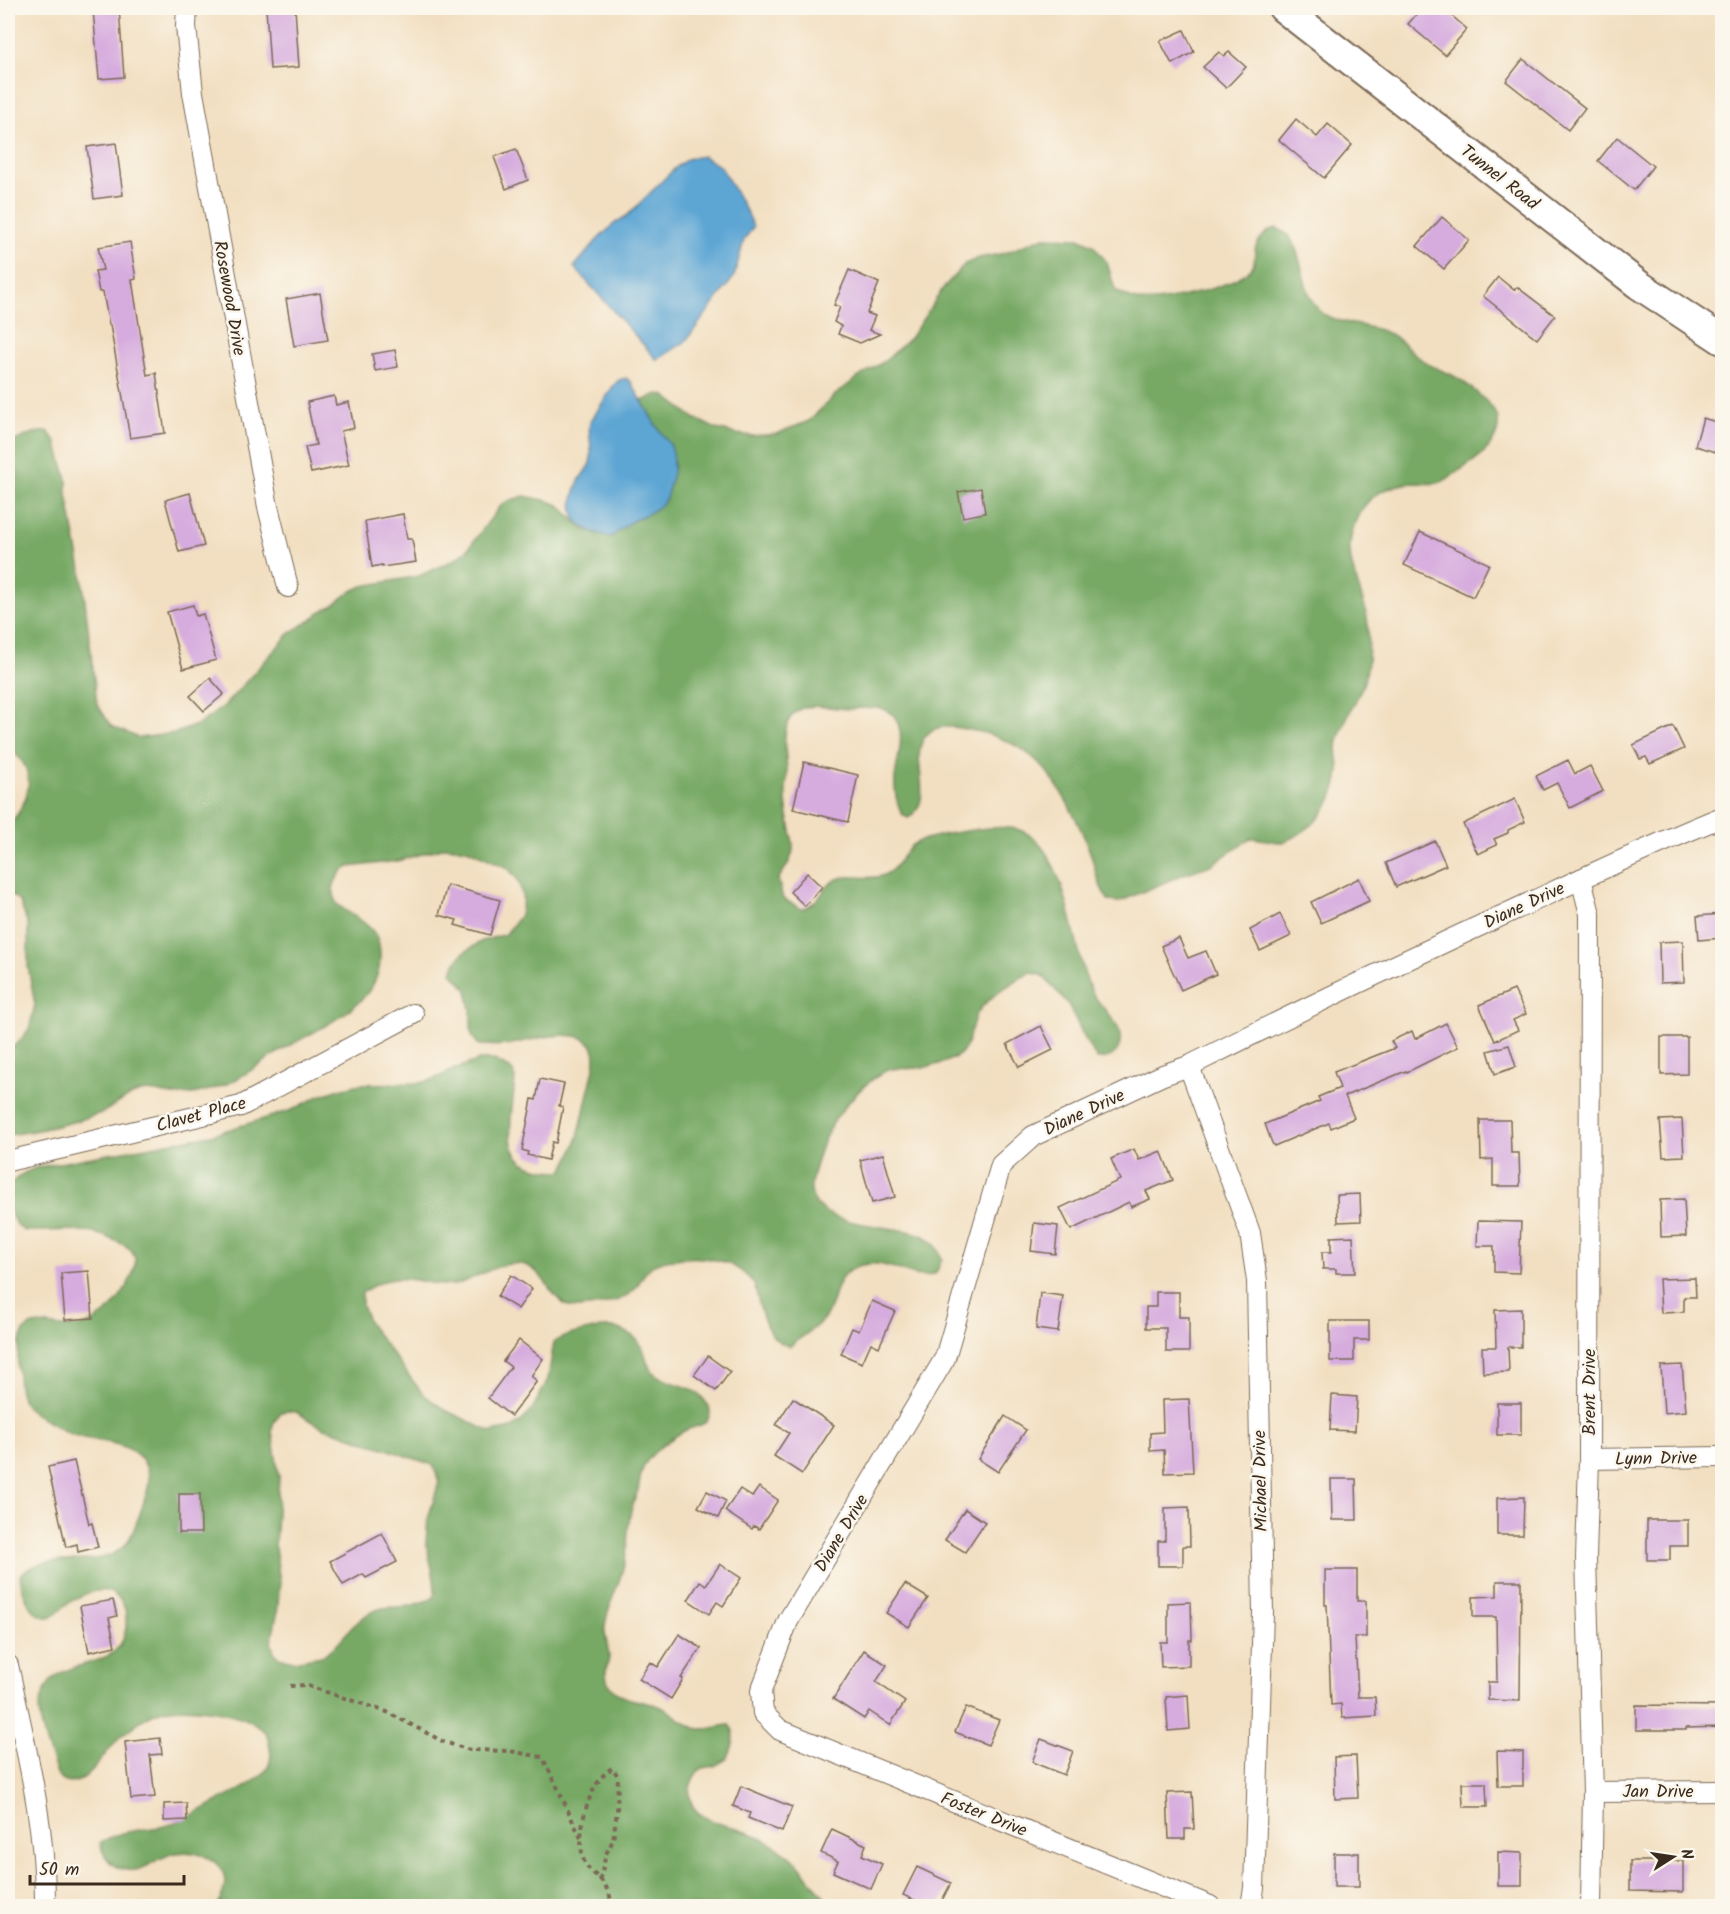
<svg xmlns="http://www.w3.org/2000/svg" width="1730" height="1914" font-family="Kalam,sans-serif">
<rect width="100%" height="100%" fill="#fbf7ec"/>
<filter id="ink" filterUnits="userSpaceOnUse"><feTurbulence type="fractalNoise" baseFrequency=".0167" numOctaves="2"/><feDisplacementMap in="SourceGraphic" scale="12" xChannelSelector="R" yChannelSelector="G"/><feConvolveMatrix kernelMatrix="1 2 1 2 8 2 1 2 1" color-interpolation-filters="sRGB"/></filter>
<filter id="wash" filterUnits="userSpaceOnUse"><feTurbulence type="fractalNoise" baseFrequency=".008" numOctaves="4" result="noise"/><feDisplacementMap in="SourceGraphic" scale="24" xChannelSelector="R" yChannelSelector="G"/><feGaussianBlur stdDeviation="1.35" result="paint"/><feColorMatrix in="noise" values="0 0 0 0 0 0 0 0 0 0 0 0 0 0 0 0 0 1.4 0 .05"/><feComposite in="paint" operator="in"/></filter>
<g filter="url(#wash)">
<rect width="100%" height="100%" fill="#f2dfc1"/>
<path fill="#77a965" stroke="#596a42" stroke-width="1.5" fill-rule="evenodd" d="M1276,228C1311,240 1293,299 1329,317C1348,326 1371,324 1390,334C1404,341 1412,354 1425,362C1434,368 1444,371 1454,376C1465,382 1497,407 1498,419C1501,443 1478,459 1460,470C1454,474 1448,479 1441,482C1432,485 1423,483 1414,483C1380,485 1358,502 1351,537C1345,567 1366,596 1368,625C1369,646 1370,668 1362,687C1355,704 1345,719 1339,737C1334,749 1340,760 1339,772C1336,797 1323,819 1302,832C1296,836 1290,841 1282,842C1272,843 1262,838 1251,838L1211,865L1184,874L1119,902L1109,901C1098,887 1096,871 1091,855C1081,826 1059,782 1037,761C1021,746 996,735 976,731C964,729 942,723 931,731C902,752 940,799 908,818L902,814C897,804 894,790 895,778C897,758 907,734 894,716C884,703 863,709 850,709C837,709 811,703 800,709C777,721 787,754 787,773C787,782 785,791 786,800C787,815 792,831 793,846C794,857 785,870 778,879L783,899L802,909C820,903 823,887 835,880C852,872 869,882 884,875C898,869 902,854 912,845C925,835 992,826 1010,828C1063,832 1072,937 1085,975C1087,980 1089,987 1092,992C1100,1008 1123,1022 1120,1042C1119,1055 1108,1059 1097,1059L1088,1045L1068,1004L1042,975L1031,972C1013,982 989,996 977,1013C969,1027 971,1049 956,1057C945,1063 929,1067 917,1068C905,1070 893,1065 882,1073C854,1090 828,1123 819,1154C816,1164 812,1175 811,1185C808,1232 900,1222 926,1237C935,1242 939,1250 942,1259L936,1273C910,1286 887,1251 852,1269C833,1279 836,1302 825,1317C817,1328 801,1337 790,1346C764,1342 760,1305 754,1284C735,1259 704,1255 675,1259C668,1260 660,1260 653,1265C644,1271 641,1281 634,1290C623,1302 595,1307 579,1308C553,1309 548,1275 528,1266C504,1256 476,1280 454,1285C444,1286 435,1284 426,1282C401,1277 384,1276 362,1293V1306L370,1325L423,1394L445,1410L491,1432L512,1428L524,1419L533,1408L548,1379L554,1342C566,1333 605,1325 619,1329C627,1332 637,1338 641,1345C647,1354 645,1366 654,1373C672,1388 693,1381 707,1404C710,1408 711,1412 709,1417C705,1427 694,1426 686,1430C672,1437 653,1451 645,1464C640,1472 640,1482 638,1490C635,1499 631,1507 630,1516C627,1531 628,1546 625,1561C620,1584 608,1603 605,1626C604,1637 609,1647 609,1657C609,1663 605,1668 606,1675C608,1699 638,1700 656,1705C671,1709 681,1723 695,1728C707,1732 718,1725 730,1725C738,1737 732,1748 727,1759C723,1761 719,1764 714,1766C710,1767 705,1767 701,1769C695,1773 691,1782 690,1789C685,1823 733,1825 755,1835C765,1839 774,1846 783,1851C804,1864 815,1890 833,1906H216C219,1901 223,1895 224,1889C230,1862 199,1849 177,1853C153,1856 143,1880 115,1866C107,1861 102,1852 100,1843C121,1829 142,1831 165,1826C187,1820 202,1809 222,1799C233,1793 244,1789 254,1781C267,1772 273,1764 270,1748C269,1742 268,1735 264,1731C245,1711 184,1704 160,1711C145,1716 129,1729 118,1739C106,1750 79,1801 58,1776C51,1758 40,1729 39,1710C39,1704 42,1698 44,1693C58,1650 130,1679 126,1617C126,1607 121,1599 113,1594C100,1585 79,1596 67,1604C61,1608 56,1617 49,1617C30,1619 22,1590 20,1576C45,1546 105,1576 128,1541C135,1530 142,1508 146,1495C153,1477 147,1458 129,1449C115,1442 97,1441 81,1437C70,1435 61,1430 52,1424C29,1411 19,1406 18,1376C17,1365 17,1336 27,1328C36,1321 52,1326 62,1327C94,1332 119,1305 131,1278C135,1268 138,1257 130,1249C125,1245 119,1243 114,1240C83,1225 57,1232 25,1231C8,1222 8,1202 8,1185L24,1173L38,1167L211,1135L292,1110L319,1096L340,1089L360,1084L419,1083L432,1080L453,1070L479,1060H494L500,1063L512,1070L515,1077C513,1123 492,1172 562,1171C579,1147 582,1117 589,1089C592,1077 598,1059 593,1048C582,1023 526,1042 506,1045C497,1046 488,1045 479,1045L473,1038L471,1031V1010L468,995L466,988L452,973L454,965L463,953L482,941L506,934L520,915L523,900L520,886L517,879L508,868L467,849L445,847L398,861L349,867L342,871L335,882L333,889L336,903C348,914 371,923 377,938C380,944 380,950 380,956C382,1005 318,1028 284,1049C260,1063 240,1081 213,1089C200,1093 185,1096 172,1095C161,1094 152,1089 141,1092C125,1096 115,1107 101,1113C71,1124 38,1131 8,1135V1050L19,1042L29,1029L35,1005L28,966V925L20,902L8,892C8,881 5,835 8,827C10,822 16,817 19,812C34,786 32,765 8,748V646L11,632L8,623V444L33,433L48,431L56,442L67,479V494L82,575L97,704L111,726L139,738L176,733L199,724L224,706L290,633L317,616L318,613L332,606L350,592L363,586L419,576L454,560L467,550L501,505L511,500L524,496L545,500L559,505L585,530L598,534L626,525L632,521L674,467L671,446L655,424L642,401L657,394L664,395L694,418L716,429L737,434L752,436L776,434L809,421L835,395L857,378L885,361L911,337L944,287L965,264L979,258L1005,253L1044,237L1079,238L1093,245L1107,262L1115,290C1123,295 1132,300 1141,301C1164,304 1236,286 1251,268C1256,263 1254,257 1255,250C1257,240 1267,230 1276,228ZM288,1411L296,1412L322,1427L433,1465L439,1482L428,1519L426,1542L434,1578L435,1593L432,1599L410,1606L382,1608L369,1613L354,1625L334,1647L322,1656L293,1661L279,1657L274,1652L271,1642L277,1615L280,1582L275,1547L279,1477L272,1431L273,1424L281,1412Z"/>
<g fill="#5da6d4" stroke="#4c6879" stroke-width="1.5">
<polygon points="703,156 721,167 749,216 753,227 744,240 734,277 685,342 657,360 574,267 598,239 615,223 628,215 674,169 687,159"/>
<path d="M626,378L631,382L655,424L671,446L673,453V473L666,498L663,503L651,512L632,521L611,537C579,530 563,518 578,483C581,476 587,470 590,463C594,449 587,436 590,422L614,385L619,380Z"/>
</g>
<g id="blocks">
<g fill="#d6abde">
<polygon points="119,8 124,77 99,79 93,10"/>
<polygon points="266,8 295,8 299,67 270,69"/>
<polygon points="1422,8 1430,8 1438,15 1443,8 1467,29 1445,55 1408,24"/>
<polygon points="1184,30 1194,52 1172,64 1160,41"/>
<polygon points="1219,52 1224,56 1229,52 1246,67 1226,88 1203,67"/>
<polygon points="1523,59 1585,108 1568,130 1506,81"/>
<polygon points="1296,119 1317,137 1328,124 1352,145 1324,178 1279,140"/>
<polygon points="1617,137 1653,166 1634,190 1598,161"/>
<polygon points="116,143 123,195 94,199 87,147"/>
<polygon points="516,149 528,180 506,189 494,157"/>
<polygon points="1442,217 1469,240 1444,269 1417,246"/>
<polygon points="130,242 136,279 132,280 147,375 156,373 165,433 130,438 110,325 109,325 103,292 99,292 95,271 103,270 98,247"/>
<polygon points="849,270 879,283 867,313 875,316 869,330 880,334 860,343 838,334 841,326 834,322 840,307 834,305"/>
<polygon points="1498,277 1514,290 1517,287 1555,316 1537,339 1483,296"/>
<polygon points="320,293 328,340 294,346 286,299"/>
<polygon points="395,350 398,367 375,371 372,354"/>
<polygon points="334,396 336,405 349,402 354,428 341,431 349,465 311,473 305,447 316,445 307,402"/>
<polygon points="1703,418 1722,424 1722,454 1695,446"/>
<polygon points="981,488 985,513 963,517 958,492"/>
<polygon points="190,493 204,546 179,552 165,500"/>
<polygon points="403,514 407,539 412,539 416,562 382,567 382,565 372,567 365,521"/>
<polygon points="1420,532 1489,564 1473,597 1404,565"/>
<polygon points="193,605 196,616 203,614 216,660 183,669 167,612"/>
<polygon points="210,678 224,694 204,711 190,696"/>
<polygon points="1673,726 1684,749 1650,764 1646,757 1640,759 1633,745"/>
<polygon points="1568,760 1575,774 1590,766 1603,791 1570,808 1557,783 1543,790 1536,776"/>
<polygon points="804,762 858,775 848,822 793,809"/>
<polygon points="1515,799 1525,822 1508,830 1508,833 1494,839 1497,845 1478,854 1463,824"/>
<polygon points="1435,841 1446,865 1396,887 1386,863"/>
<polygon points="807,873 822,887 805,906 790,892"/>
<polygon points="1359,878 1369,901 1321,923 1311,902"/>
<polygon points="447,885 500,900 490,935 455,925 457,920 439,915"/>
<polygon points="1280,914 1291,936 1260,951 1250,930"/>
<polygon points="1722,914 1722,938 1699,940 1697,916"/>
<polygon points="1179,938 1188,958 1206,951 1216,974 1181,990 1161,946"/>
<polygon points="1683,941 1684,982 1660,983 1659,942"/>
<polygon points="1514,990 1526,1014 1513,1020 1518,1030 1495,1041 1479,1005"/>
<polygon points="1446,1023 1458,1047 1407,1072 1406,1071 1345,1096 1354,1118 1331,1128 1329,1123 1274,1146 1272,1143 1265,1124 1320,1101 1318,1097 1340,1088 1334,1072 1395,1048 1391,1041 1412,1031 1415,1039"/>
<polygon points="1041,1026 1053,1050 1019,1067 1007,1044"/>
<polygon points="1661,1037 1687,1037 1687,1074 1661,1075"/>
<polygon points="1509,1045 1516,1067 1495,1074 1488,1051"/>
<polygon points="540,1079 564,1084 559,1106 563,1107 556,1143 552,1142 548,1160 527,1155 528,1152 522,1150 532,1099 536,1100"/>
<polygon points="1682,1119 1684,1156 1663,1157 1660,1120"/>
<polygon points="1480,1120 1510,1120 1511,1153 1519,1153 1520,1186 1493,1186 1493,1159 1481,1160"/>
<polygon points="1134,1149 1139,1160 1161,1151 1173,1180 1146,1191 1150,1199 1131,1207 1129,1202 1071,1230 1060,1208 1120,1180 1111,1159"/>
<polygon points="883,1154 895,1197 872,1203 860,1160"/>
<polygon points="1360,1194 1361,1221 1338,1222 1337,1195"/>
<polygon points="1684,1199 1686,1236 1661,1237 1660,1200"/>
<polygon points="1478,1221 1521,1222 1519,1273 1494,1272 1494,1246 1477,1246"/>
<polygon points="1034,1223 1058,1226 1055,1254 1031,1251"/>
<polygon points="1353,1236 1355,1273 1336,1273 1336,1269 1323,1269 1322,1252 1331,1252 1331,1237"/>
<polygon points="89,1271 93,1318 65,1320 61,1273"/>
<polygon points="511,1275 532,1289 518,1309 497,1296"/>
<polygon points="1695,1278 1696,1297 1684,1297 1684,1312 1661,1313 1659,1279"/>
<polygon points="1156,1292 1179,1292 1179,1317 1189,1317 1189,1352 1166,1352 1166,1328 1146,1328 1146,1307 1156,1307"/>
<polygon points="1040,1293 1063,1296 1058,1332 1036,1329"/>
<polygon points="872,1301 895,1311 879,1347 871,1343 862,1363 841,1354 852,1328 859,1331"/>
<polygon points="1521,1309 1521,1347 1508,1347 1509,1372 1483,1373 1482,1347 1496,1347 1495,1310"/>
<polygon points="1330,1321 1369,1321 1369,1340 1354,1340 1354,1361 1330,1361"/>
<polygon points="519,1340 543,1359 531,1376 537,1381 511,1416 488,1398 511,1367 503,1361"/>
<polygon points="708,1356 730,1372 716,1391 694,1375"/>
<polygon points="1682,1365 1686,1411 1664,1413 1661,1366"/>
<polygon points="1332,1395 1357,1397 1355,1431 1330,1430"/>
<polygon points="793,1398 834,1425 802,1474 774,1456 789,1433 776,1425"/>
<polygon points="1189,1399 1193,1472 1165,1473 1164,1450 1150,1451 1150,1433 1163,1432 1162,1400"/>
<rect x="1497" y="1403" width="24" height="32"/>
<polygon points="1005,1416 1026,1430 998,1472 978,1459"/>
<polygon points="74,1461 89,1524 92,1523 98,1547 78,1552 77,1544 66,1547 48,1467"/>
<polygon points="1331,1479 1356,1479 1357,1520 1332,1520"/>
<polygon points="759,1487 778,1500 759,1529 754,1526 752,1529 725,1511 740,1489 752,1497"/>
<polygon points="707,1491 726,1501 718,1518 698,1507"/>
<polygon points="179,1494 200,1494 201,1533 179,1533"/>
<polygon points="1524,1497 1523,1535 1497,1535 1497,1498"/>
<polygon points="1189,1507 1190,1546 1183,1546 1183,1566 1158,1566 1158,1541 1165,1541 1165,1508"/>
<polygon points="965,1509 985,1522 965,1552 945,1540"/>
<polygon points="1647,1520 1688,1520 1688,1546 1670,1546 1670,1560 1647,1560"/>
<polygon points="382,1533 397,1562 366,1578 363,1574 343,1585 330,1561"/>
<polygon points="720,1564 741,1578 723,1606 717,1602 709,1614 688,1600 700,1581 706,1585"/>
<polygon points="1325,1570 1357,1570 1357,1601 1366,1601 1366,1637 1355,1637 1358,1697 1375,1697 1376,1716 1342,1718 1341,1704 1331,1705 1327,1605 1325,1605"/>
<polygon points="1497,1581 1521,1581 1520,1701 1488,1700 1488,1682 1497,1682 1496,1617 1473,1617 1473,1597 1497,1596"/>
<polygon points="905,1584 928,1598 909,1627 886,1613"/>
<polygon points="113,1600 117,1616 109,1618 115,1646 89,1652 80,1606"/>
<polygon points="1191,1602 1192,1640 1189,1640 1189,1666 1161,1667 1160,1642 1168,1642 1168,1603"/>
<polygon points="679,1634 701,1648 681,1678 683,1679 671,1699 639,1679 650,1662 658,1667"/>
<polygon points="864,1650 887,1665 876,1682 905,1702 890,1725 869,1711 864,1719 833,1699"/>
<polygon points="1188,1695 1190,1729 1168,1731 1166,1697"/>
<polygon points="1636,1705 1722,1706 1722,1727 1686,1728 1686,1730 1636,1730"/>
<polygon points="966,1707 999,1720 988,1745 955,1732"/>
<polygon points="160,1738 162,1754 150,1755 155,1797 131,1799 125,1742"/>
<polygon points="1041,1739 1073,1751 1064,1775 1032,1762"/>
<polygon points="1497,1751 1523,1752 1523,1786 1498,1786"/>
<polygon points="1356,1756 1358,1798 1335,1799 1334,1757"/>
<polygon points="1462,1783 1486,1783 1487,1807 1463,1807"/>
<polygon points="741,1786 792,1807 782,1832 748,1818 750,1813 733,1806"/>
<polygon points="1192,1792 1194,1829 1185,1829 1185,1839 1169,1839 1167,1793"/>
<polygon points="186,1803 187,1820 164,1821 164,1804"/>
<polygon points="832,1829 866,1845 862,1855 882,1864 871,1889 833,1872 838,1861 821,1853"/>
<polygon points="1498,1852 1522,1853 1522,1886 1498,1886"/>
<rect x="1334" y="1853" width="25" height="34"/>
<polygon points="1630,1861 1683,1861 1683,1892 1630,1891"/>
<polygon points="917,1867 951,1883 939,1906 927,1906 903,1895"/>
</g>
</g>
</g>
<g filter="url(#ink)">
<use href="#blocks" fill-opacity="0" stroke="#7b6957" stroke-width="1.5"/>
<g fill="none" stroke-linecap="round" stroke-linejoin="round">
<defs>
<g id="street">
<polyline points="187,8 186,26 193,93 268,507 288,587"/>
<polyline points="1581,879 1590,914 1589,1459 1586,1558 1593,1792 1591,1906"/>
<polyline points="1189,1066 1250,1233 1257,1281 1263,1613 1254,1888 1251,1906"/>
<polyline points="8,1161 241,1106 413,1014"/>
<polyline points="1589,1459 1722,1457"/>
<path d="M8,1665C25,1745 46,1824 45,1906"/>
<polyline points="1593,1792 1722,1791"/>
<path d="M1210,1906L780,1730L763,1713L761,1691L788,1621L945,1358L1001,1165L1033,1136L1163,1075L1189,1066C1297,1012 1405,960 1514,910C1583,878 1652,845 1722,817"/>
</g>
<polyline id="secondary" points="1283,8 1639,285 1722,340"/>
</defs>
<use href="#street" stroke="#7b6957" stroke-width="22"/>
<use href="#secondary" stroke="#7b6957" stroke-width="32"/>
<g stroke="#7b6957" stroke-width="4" stroke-dasharray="4.5 4.5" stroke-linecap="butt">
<path d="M290,1686L305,1685L387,1712L444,1742L470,1750L510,1751L542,1757C557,1783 567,1811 581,1838"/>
<path d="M600,1880L606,1854L613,1840L617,1811L618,1776L612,1768C588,1782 575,1835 584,1861C589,1873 602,1877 607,1889C610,1894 611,1901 612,1906"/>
</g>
<use href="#street" stroke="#fff" stroke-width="20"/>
<use href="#secondary" stroke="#fff" stroke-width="28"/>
</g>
</g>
<g text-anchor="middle" stroke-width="5" stroke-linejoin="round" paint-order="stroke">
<g font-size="18" fill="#3b2a1e" stroke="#fbf7ec">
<text transform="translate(1500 177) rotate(38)" y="6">Tunnel Road</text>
<text transform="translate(230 298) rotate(80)" y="6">Rosewood Drive</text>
<text transform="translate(1524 905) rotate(-25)" y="6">Diane Drive</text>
<text transform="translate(1084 1112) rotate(-25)" y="6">Diane Drive</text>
<text transform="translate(201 1114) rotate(-15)" y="6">Clavet Place</text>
<text transform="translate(1589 1392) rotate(-90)" y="6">Brent Drive</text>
<text transform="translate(1656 1458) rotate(-1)" y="6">Lynn Drive</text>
<text transform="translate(1260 1481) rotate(-91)" y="6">Michael Drive</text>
<text transform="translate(841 1533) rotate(-59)" y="6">Diane Drive</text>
<text x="1658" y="1797">Jan Drive</text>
<text transform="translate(984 1814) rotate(22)" y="6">Foster Drive</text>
</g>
</g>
<rect width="1730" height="1914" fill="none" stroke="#fbf7ec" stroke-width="30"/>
<g transform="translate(1673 1857) rotate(78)" stroke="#fbf7ec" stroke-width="4.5" paint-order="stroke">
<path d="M0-4.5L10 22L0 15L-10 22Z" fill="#3b2a1e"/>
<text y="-9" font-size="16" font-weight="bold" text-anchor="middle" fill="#3b2a1e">N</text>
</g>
<path d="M30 1875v9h154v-9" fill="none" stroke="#3b2a1e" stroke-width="3"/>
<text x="39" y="1875" font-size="18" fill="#3b2a1e" stroke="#fbf7ec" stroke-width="4.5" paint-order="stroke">50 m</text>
</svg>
